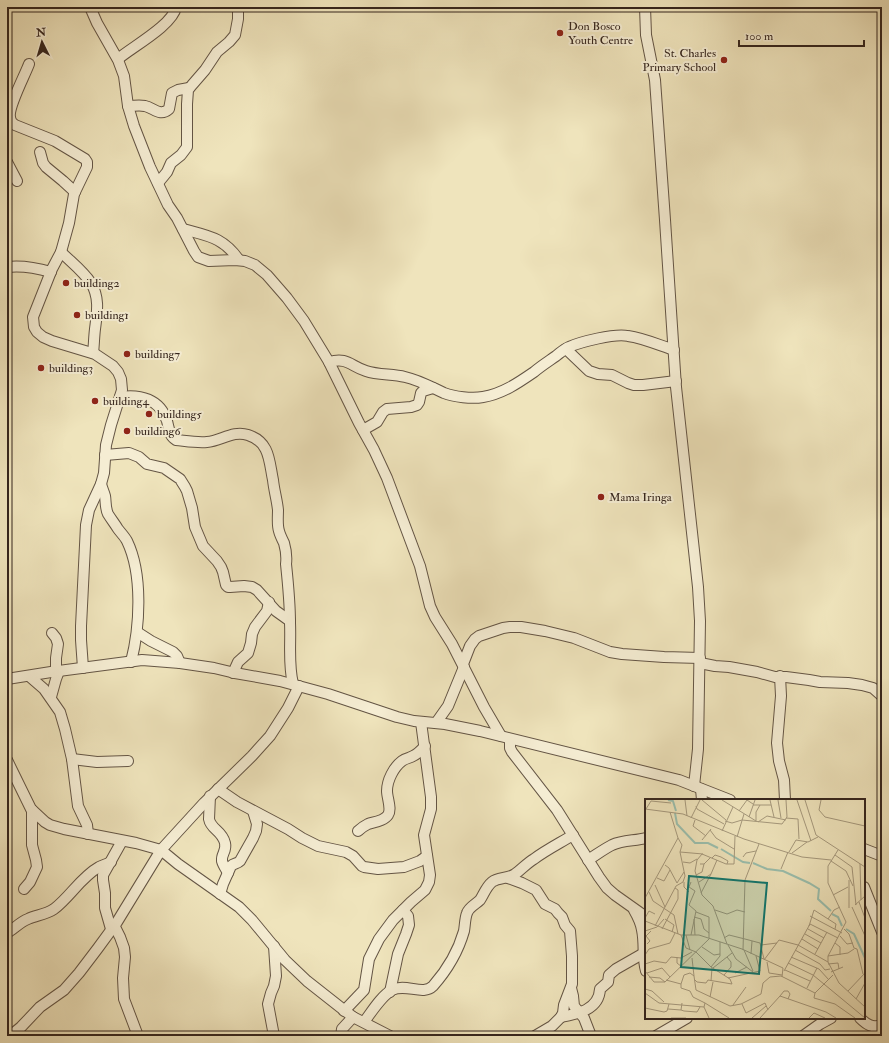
<svg xmlns="http://www.w3.org/2000/svg" width="889" height="1043" font-family="'IM FELL Double Pica',serif">
<rect width="100%" height="100%" fill="#efe4bc"/>
<filter id="stains"><feTurbulence type="fractalNoise" baseFrequency=".005" numOctaves="4"/><feColorMatrix values="0 0 0 0 .2 0 0 0 0 .09 0 0 0 0 .02 0 0 0 .5 -.17"/></filter>
<radialGradient id="worn" r=".72"><stop offset=".6" stop-color="#630" stop-opacity="0"/><stop offset="1" stop-color="#630" stop-opacity=".3"/></radialGradient>
<g fill="none" stroke-linecap="round" stroke-linejoin="round">
<defs>
<g id="minor">
<polyline points="90,7 97,23 118,60 124,76 128,106 134,126 150,167 168,205 177,218 194,251 198,257 209,261 235,260 245,261 255,265 267,275 287,298 304,321 329,362 359,423 374,450 387,478 420,566 430,606 435,617 452,644 484,707 501,736"/>
<polyline points="645,7 646,35 655,80 665,220 676,387 698,587 700,621 698,749 694,786"/>
<path d="M118,59C132,47 173,25 176,7"/>
<path d="M29,64C25,75 8,107 10,117C10,121 12,123 15,125L55,141L85,159L87,162V167L74,194L69,223L61,252L52,269L33,317L34,327L37,332L43,337L52,341L95,354L113,366L118,372L121,379L122,390L111,425L106,445L104,473L101,484L89,510L86,525L81,626V640L83,668"/>
<path d="M128,106C134,106 139,105 145,106C154,108 160,117 169,109L172,93L178,90L189,88"/>
<polyline points="40,152 43,163 46,167 63,181 75,192"/>
<polyline points="7,162 17,181"/>
<polyline points="158,183 167,172 171,163 181,155 187,147 187,104 188,90 192,85 205,70 217,52 229,42 235,35 238,19 238,7"/>
<path d="M183,229C208,236 223,237 239,260"/>
<path d="M61,252C71,262 83,271 91,283C100,298 97,313 95,329C94,337 94,345 93,353"/>
<path d="M7,267C22,265 37,268 51,272"/>
<polyline points="566,349 589,371 598,374 612,375 628,383 634,385 643,385 676,381"/>
<path d="M329,362C348,357 350,366 366,371C378,375 392,374 405,377C419,380 431,387 444,393C454,397 472,399 483,397C502,394 518,383 534,372C541,366 549,361 556,356C560,353 564,349 569,347C580,342 615,333 628,336C643,338 659,345 674,350"/>
<path d="M120,397C140,394 160,399 167,421C169,428 169,436 176,440C186,441 197,443 207,442C221,441 233,430 248,435C270,442 269,461 273,480C274,490 277,500 278,510C278,517 277,525 279,531C280,535 282,539 284,543C286,550 287,556 286,564C288,583 290,603 290,623C291,643 288,664 293,684"/>
<polyline points="363,430 377,422 383,412 387,409 411,407 417,405 419,402 421,393 423,391 433,388"/>
<polyline points="105,455 129,453 139,457 147,464 164,468 180,479 185,487 187,491 192,508 195,527 203,546 217,561 221,567 223,572 226,585 228,587 230,587 244,586 252,587 257,590 276,611 290,621"/>
<path d="M101,484C102,488 104,492 105,496C106,501 105,508 108,514C111,519 115,524 118,529C121,533 125,537 127,541C143,574 140,627 131,662"/>
<polyline points="137,632 151,641 173,652 177,656 180,663"/>
<polyline points="52,633 56,638 58,644 56,658 56,671"/>
<polyline points="700,663 715,666 729,667 757,672 775,677 786,677 809,680 820,682 848,683 862,685 873,688 882,696"/>
<polyline points="463,664 470,646 475,639 479,636 503,628 510,627 521,627 545,631 574,638 610,652 622,654 664,657 700,658"/>
<polyline points="233,673 238,662 248,653 251,643 252,634 255,627 267,611 269,602"/>
<polyline points="29,676 44,689 60,712 65,729 72,759 78,806 87,825 88,834"/>
<polyline points="780,676 781,696 777,743 779,761 784,780 785,800"/>
<polyline points="7,679 51,672 142,660 180,663 214,668 235,673 280,681 328,694 397,717 414,721 445,724 480,731 679,780 730,800"/>
<polyline points="51,697 56,679 59,671"/>
<polyline points="436,723 448,706 464,667"/>
<polyline points="510,739 510,748 512,752 557,810 599,877 607,888 615,895 646,917"/>
<polyline points="72,759 97,762 128,761"/>
<polyline points="7,760 31,809 45,822 50,825 64,829 136,843 161,850 178,864 239,907 252,920 285,960 307,981 340,1007 353,1017 390,1036"/>
<polyline points="218,789 237,802 288,829 302,838 318,846 346,852 353,856 362,866 364,867 378,869 404,867 420,861 427,856"/>
<polyline points="701,789 702,800"/>
<path d="M210,796L209,819C211,830 222,830 225,843C227,851 221,854 222,861C223,865 226,869 228,873"/>
<path d="M358,831C361,828 364,826 368,824C374,822 384,821 388,815C392,809 387,798 387,791C387,780 394,767 402,761C406,758 410,758 413,756C418,754 422,749 425,746"/>
<polyline points="864,849 882,856"/>
<path d="M588,860C596,855 604,849 612,845C623,840 635,841 646,838"/>
<polyline points="508,878 522,883 536,890 545,904 555,909 558,913 562,917 565,925 570,931 572,956 572,984 564,1005 563,1013 561,1017 552,1026 535,1036"/>
<polyline points="864,887 882,932"/>
<polyline points="24,889 30,882 37,867 36,860 32,845 32,810"/>
<path d="M220,894L223,884L231,866C234,863 237,864 240,861L253,838L256,831L257,824L253,811"/>
<path d="M634,910C638,917 641,923 642,930C645,944 642,958 646,971"/>
<polyline points="114,925 120,937 124,948 125,957 123,978 124,999 138,1036"/>
<polyline points="111,929 105,908 105,893 103,880 103,875 122,841"/>
<path d="M7,933C14,929 20,922 28,919C36,915 45,915 54,909C70,897 81,877 99,867C103,865 107,864 111,862"/>
<polyline points="274,946 276,976 274,986 271,993 268,1004 274,1036"/>
<polyline points="571,988 573,996 574,1006 584,1018 591,1036"/>
<polyline points="390,992 398,954 406,934 409,925 408,916 403,910"/>
<polyline points="344,1011 364,990 369,959 379,939 393,920 411,902 425,890 429,882 430,875 424,835 431,809 431,797 421,722"/>
<path d="M561,1017C577,1014 599,1010 600,989L608,982L609,975L616,969L644,953"/>
<path d="M860,1018C867,1025 872,1028 882,1025"/>
<path d="M364,1022C371,1013 381,996 392,990C406,983 423,996 433,986C448,969 458,952 464,931C465,925 465,918 467,913C469,907 476,904 480,900C484,894 486,887 492,882C498,877 508,879 515,874C521,870 527,863 534,859C546,850 560,843 573,835"/>
<polyline points="10,1036 21,1027 40,1007 64,990 79,973 98,948 117,922 161,850 204,803 252,756 270,736 288,708 299,686"/>
<polyline points="341,1036 342,1029 353,1017"/>
<polyline points="656,1036 687,1018"/>
<polyline points="803,1036 820,1024 831,1018"/>
</g>
</defs>
<use href="#minor" stroke="#645545" stroke-width="12"/>
<use href="#minor" stroke="#f5edd3" stroke-width="10"/>
</g>
<g fill="#8f2418" stroke="#f5edd3" stroke-width="1.5">
<circle cx="560" cy="33" r="4"/>
<circle cx="724" cy="60" r="4"/>
<circle cx="66" cy="283" r="4"/>
<circle cx="77" cy="315" r="4"/>
<circle cx="127" cy="354" r="4"/>
<circle cx="41" cy="368" r="4"/>
<circle cx="95" cy="401" r="4"/>
<circle cx="149" cy="414" r="4"/>
<circle cx="127" cy="431" r="4"/>
<circle cx="601" cy="497" r="4"/>
</g>
<g text-anchor="middle" stroke-width="4" stroke-linejoin="round" paint-order="stroke">
<g font-size="12" fill="#35251d" stroke="#f5edd3" text-anchor="start">
<text x="568" y="30">Don Bosco<tspan x="568" dy="14">Youth Centre</tspan></text>
<text x="716" y="57" text-anchor="end">St. Charles<tspan x="716" dy="14">Primary School</tspan></text>
<text x="74" y="287">building2</text>
<text x="85" y="319">building1</text>
<text x="135" y="358">building7</text>
<text x="49" y="372">building3</text>
<text x="103" y="405">building4</text>
<text x="157" y="418">building5</text>
<text x="135" y="435">building6</text>
<text x="609" y="501">Mama Iringa</text>
</g>
</g>
<g transform="translate(645 799)">
<rect width="220" height="220" fill="#efe4bc"/>
<path fill="none" stroke="#9abfae" stroke-width="2" d="M23,1L28,2L31,12M30,14L32,25L50,44H63L73,49M76,50L98,63L105,64M108,64L122,70L138,72L164,84L174,90L173,100L186,112M187,115L193,118L197,127M201,130L209,135L220,159"/>
<path fill="none" stroke="#a5987c" stroke-width="1" d="M40,1L42,17M57,1L81,21M77,1L111,22M125,1L129,18M133,1L136,19M152,1L166,42M160,1L171,36L220,68M176,1L174,11L180,18L220,27M108,6H126M51,7L52,10L79,25M0,10L38,15L99,40L157,58L186,61M1,10L6,2L26,4M94,12L102,1L108,5M104,18L110,1M46,19L55,1M141,19L153,20L154,40M50,21L48,27L61,37M97,21L137,25L142,18L141,1M80,22L87,24L97,21M111,22V13L115,6M113,23L122,17L141,21M65,31L71,39L89,50M77,32L88,8M92,38L99,15M57,41L66,30M193,51L183,67V84L201,123L183,157V163L194,184L220,208M35,53L58,55M144,53L151,41L163,43L173,38M147,54L162,43M190,56L207,68L211,106M98,58L101,54L111,52M67,59L70,56L76,58L83,62L82,65M186,62L201,72L208,87M38,63L45,64L52,60M55,65H59L66,58M215,65L216,101M20,66L24,69L32,84M136,70L143,53M51,76L57,73L59,65M12,79L19,82L25,71M204,81V109M39,83V88L44,93M46,83L44,88L50,92L44,106L51,112L46,136M54,83L66,75L72,61M32,84L39,73M10,86L20,108M4,93L8,102L29,116L33,135M56,94L66,75M188,96L203,88M0,99L33,39L25,13M214,103L220,119M210,106L220,97M207,108L220,137M70,111L82,115L92,111L100,113M51,113L64,118V139M165,117L197,134M49,118L56,120L59,130L64,134M0,119L4,112L10,115M20,120L29,126L27,133M49,120L50,136M183,120L189,111L195,108M0,122L36,136H54L97,150L138,169L137,178M10,127L31,87L38,83L40,77L35,53L37,46L33,39M164,127L169,111L191,125L190,130M17,130L33,100V91L30,89M163,130L179,139M199,130L204,135L209,149L212,150L218,175M0,132L12,128L19,120M160,135L176,144M36,136L41,149L51,153L66,168L85,180L87,185L63,181L61,184L52,183L49,180M41,136L45,151M195,137L202,145L208,144M79,139L84,136L100,140M100,140L115,144L119,160M157,140L173,150M190,144L195,148V156M2,145L5,142L1,137L6,132M82,145L68,107L57,96L50,72L52,61L57,55L81,65H89L90,37M83,146L91,160L108,173M116,146L132,144M153,146L183,163M57,148L69,156L75,155M98,151L100,81L114,45M99,151L108,172M150,151L175,165L180,171L185,170M106,155L107,142M170,155L182,133M0,156L4,150L25,144L30,134M183,157L203,154L209,150M32,158V164L37,168M146,158L174,170L184,181M47,159L49,177M119,161L134,141L153,146M122,163L124,174L137,176M143,164L168,176L220,219M0,165L9,162L21,164L26,158L36,159L47,153M183,165L193,164L194,170M66,168L75,157V143M68,169L87,154M140,171L165,182M0,172L9,183H20L65,139M139,172L165,125L193,139M186,173L198,168M2,174L17,169L25,178M90,174L102,168M79,176L86,168V163L82,158M4,178L15,179L20,183M83,179L115,172L111,157M21,181L36,185L39,176L45,174L49,177L51,191L85,207L96,205L116,195L118,184L125,178L136,177L170,194L188,176M66,182L67,169M36,185V189L45,192L48,198L60,204M162,189L172,169M0,190L7,192L19,203M203,192L220,174M0,194L14,204L59,208M170,194L169,199L190,205L210,219M135,197L139,192H143L145,195L143,200M65,198L68,183M211,200L220,184M37,204L36,211L39,212L52,213L55,208M97,205L101,214L120,204L123,211M88,206L101,188M0,209L19,213L22,212L24,205M23,210L36,211M26,219H41M64,219L59,208L60,204L84,219M107,219L121,207M115,219L135,197L181,213L191,219M164,219L169,214L180,219"/>
<path fill="#0f766e" fill-opacity="0.15" stroke="#0f766e" stroke-width="2" d="M44,77L122,84L114,175L36,168Z"/>
<rect width="220" height="220" fill="none" stroke="#35251d" stroke-width="2"/>
</g>
<rect width="889" height="1043" fill="none" stroke="#efe4bc" stroke-width="24"/>
<rect x="8" y="8" width="873" height="1027" fill="none" stroke="#35251d" stroke-width="2"/>
<rect x="12" y="12" width="865" height="1019" fill="none" stroke="#35251d"/>
<g transform="translate(42 42) rotate(355)" stroke="#f5edd3" stroke-width="3" paint-order="stroke">
<path d="M0-3L7 15L0 10L-7 15Z" fill="#35251d"/>
<text y="-6" font-size="11" font-weight="bold" text-anchor="middle" fill="#35251d">N</text>
</g>
<path d="M739 40v6h125v-6" fill="none" stroke="#35251d" stroke-width="2"/>
<text x="745" y="40" font-size="12" fill="#35251d" stroke="#f5edd3" stroke-width="3" paint-order="stroke">100 m</text>
<rect width="100%" height="100%" filter="url(#stains)"/>
<rect width="100%" height="100%" fill="url(#worn)"/>
</svg>
